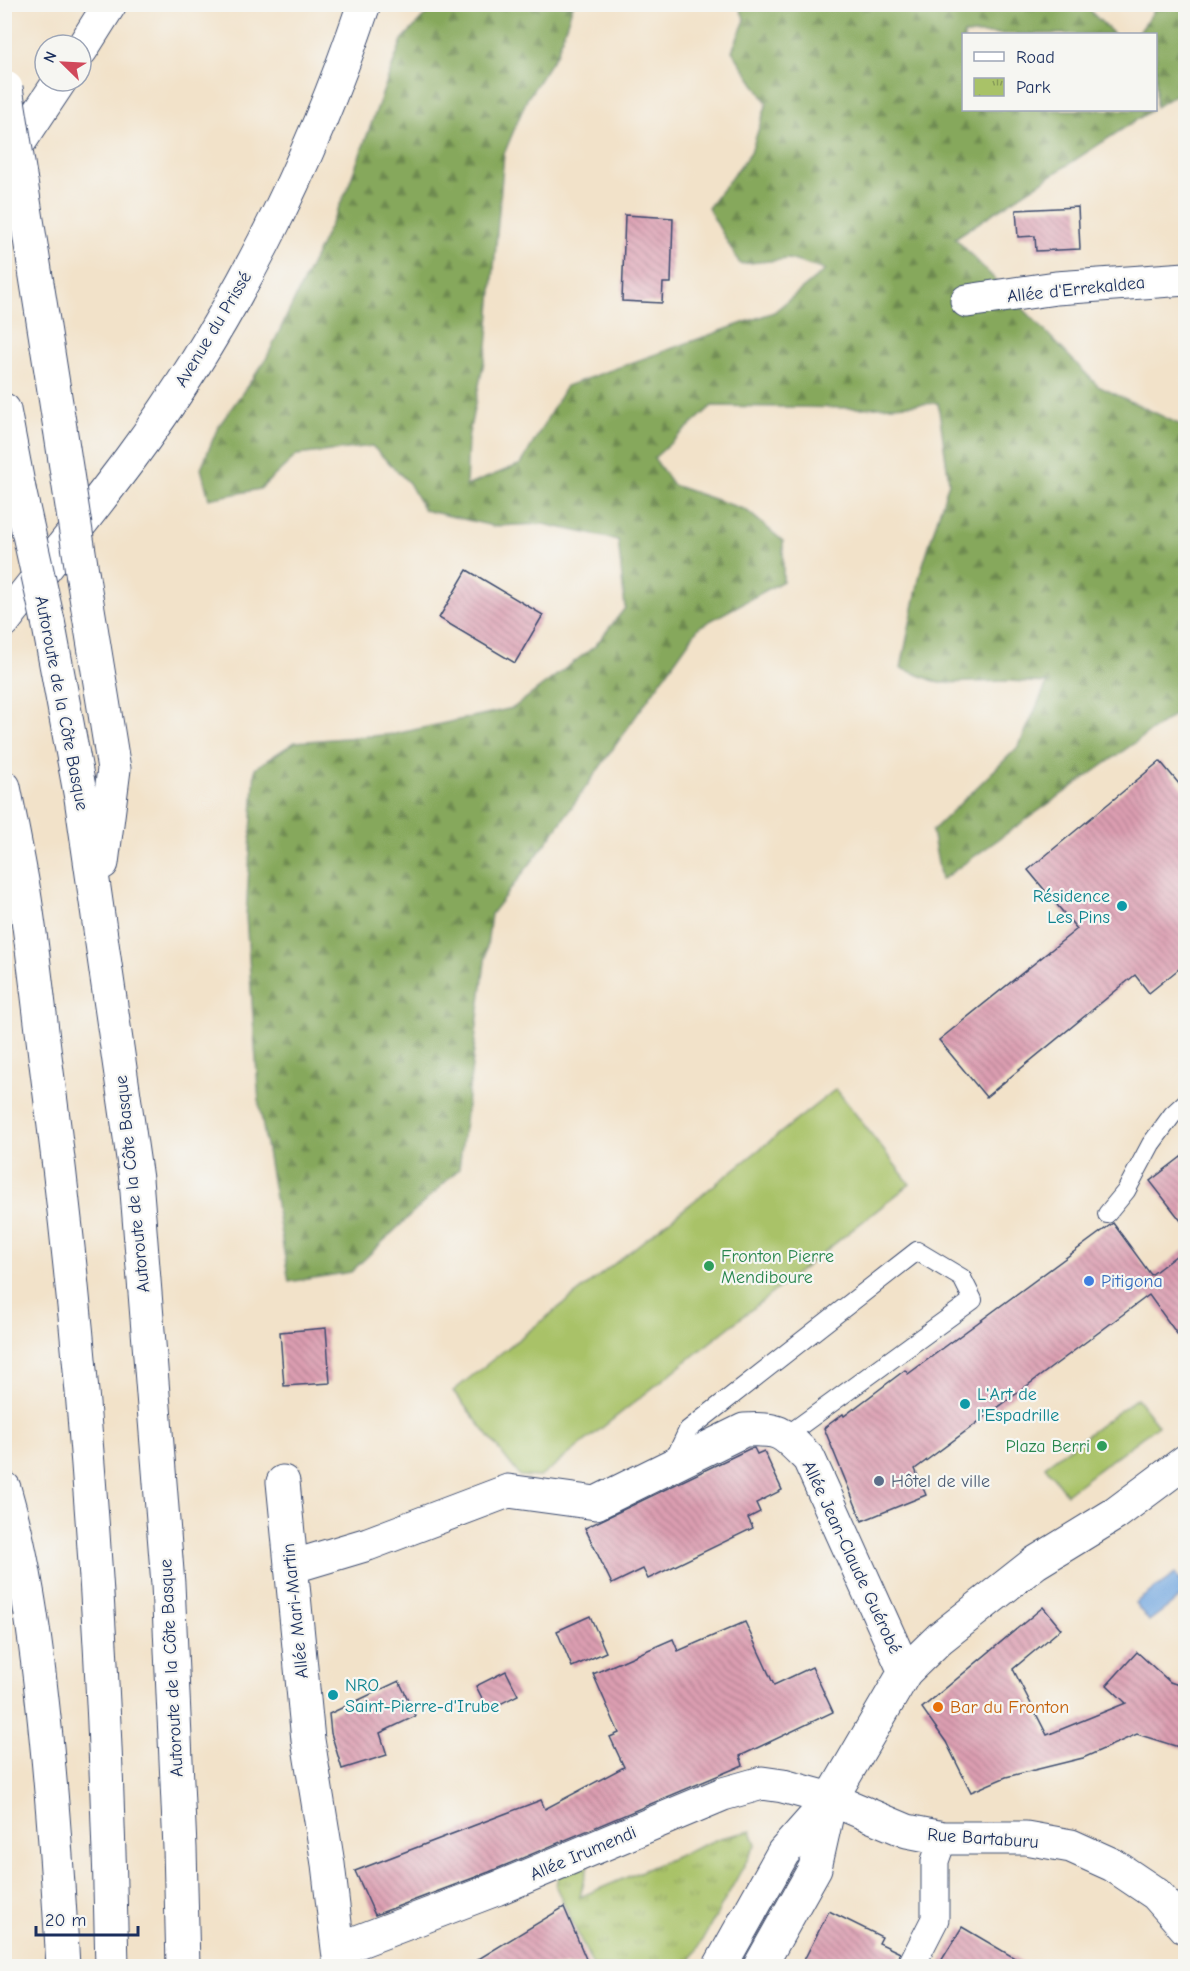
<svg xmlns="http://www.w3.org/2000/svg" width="1190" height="1971" font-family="'Comic Neue',sans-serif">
<defs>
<pattern id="forest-firs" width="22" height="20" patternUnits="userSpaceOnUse" patternTransform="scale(1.5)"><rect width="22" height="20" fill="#86a85c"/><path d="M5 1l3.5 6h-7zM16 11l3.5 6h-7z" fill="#6d894f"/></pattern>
<pattern id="park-tufts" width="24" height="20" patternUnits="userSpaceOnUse" patternTransform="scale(1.5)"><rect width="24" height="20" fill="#a9c268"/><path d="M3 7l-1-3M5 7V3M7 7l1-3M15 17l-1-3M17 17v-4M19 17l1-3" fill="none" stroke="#899e59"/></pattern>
<pattern id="building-back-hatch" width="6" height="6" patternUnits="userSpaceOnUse" patternTransform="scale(1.5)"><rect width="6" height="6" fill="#dc9eb1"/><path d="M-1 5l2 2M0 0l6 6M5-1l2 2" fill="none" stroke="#b28193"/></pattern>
</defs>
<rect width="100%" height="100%" fill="#f6f6f2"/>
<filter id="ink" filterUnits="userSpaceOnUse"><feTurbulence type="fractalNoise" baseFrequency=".0167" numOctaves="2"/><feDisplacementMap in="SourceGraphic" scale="12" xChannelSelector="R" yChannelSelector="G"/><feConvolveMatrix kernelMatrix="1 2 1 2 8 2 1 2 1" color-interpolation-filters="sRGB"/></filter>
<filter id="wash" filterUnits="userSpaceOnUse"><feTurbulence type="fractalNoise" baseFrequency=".008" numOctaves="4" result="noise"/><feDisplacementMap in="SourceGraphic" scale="24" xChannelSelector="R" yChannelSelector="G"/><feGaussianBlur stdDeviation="1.35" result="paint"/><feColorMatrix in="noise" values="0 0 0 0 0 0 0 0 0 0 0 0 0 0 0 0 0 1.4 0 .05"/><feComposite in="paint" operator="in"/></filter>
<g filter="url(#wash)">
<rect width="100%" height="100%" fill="#f2e2c9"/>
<g fill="url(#forest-firs)" stroke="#506c5d" stroke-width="1.5">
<polygon points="435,5 573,5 557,53 527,99 504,154 487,347 468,438 466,486 521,464 566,386 774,312 825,270 789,259 740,264 708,208 751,152 767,103 732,51 745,20 738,5 1087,5 1093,14 1114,34 964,34 964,110 1152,110 955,238 1098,386 1185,427 1185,707 941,880 932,831 1019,746 1047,683 1008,681 939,683 901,668 920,574 949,482 938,403 862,408 712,406 654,458 673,485 746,510 783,541 783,581 699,627 547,842 491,914 459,1169 351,1272 289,1282 259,1103 246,916 255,768 295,742 395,734 513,708 595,646 625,608 618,540 543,524 493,526 424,510 409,483 372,446 297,455 260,489 209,499 201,468 218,427 265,361 347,190 402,40"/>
<polygon points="1158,5 1185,5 1186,88 1156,107 1156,34 1138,34"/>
</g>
<polygon fill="url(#park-tufts)" stroke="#627863" stroke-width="1.5" points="751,1831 756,1844 688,1966 593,1966 556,1887 558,1875 589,1862 580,1897 720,1838"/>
<g fill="#a9c268" stroke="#627863" stroke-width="1.5">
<polygon points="836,1089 910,1184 540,1477 520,1476 453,1391"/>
<polygon points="1137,1398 1158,1425 1066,1494 1045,1466"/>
</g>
<polygon fill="#73a7e0" stroke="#476b9f" stroke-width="1.5" points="1175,1574 1185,1589 1185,1594 1149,1621 1135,1603"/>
<g id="blocks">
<g fill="url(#building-back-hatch)">
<polygon points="1078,207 1080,249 1036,251 1035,236 1018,237 1016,210"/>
<polygon points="625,215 673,218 671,283 663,283 662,303 622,301"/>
<polygon points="467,570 543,615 515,663 439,618"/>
<polygon points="1160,761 1185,791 1185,964 1149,993 1135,975 986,1097 939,1040 1077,929 1028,870"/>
<polygon points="1185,1154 1185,1226 1150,1181"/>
<polygon points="1113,1223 1151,1275 1185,1249 1185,1345 1149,1295 915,1469 926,1495 862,1521 824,1428 843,1414 844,1416 905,1370 908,1374"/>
<polygon points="326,1328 330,1383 284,1386 280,1332"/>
<polygon points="754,1448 757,1454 764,1451 782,1490 756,1503 760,1512 748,1518 753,1528 648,1579 643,1569 612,1584 585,1528 749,1449"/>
<polygon points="1043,1607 1061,1629 1013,1669 1047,1735 1126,1703 1107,1685 1137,1652 1170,1682 1185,1687 1185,1749 1137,1734 1083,1758 1006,1777 971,1792 946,1742 922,1708"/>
<polygon points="590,1616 606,1652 572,1667 557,1631"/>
<polygon points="745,1622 774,1685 812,1667 833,1712 740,1756 743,1765 489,1872 375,1915 355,1871 541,1800 545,1809 624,1767 610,1737 619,1733 593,1674 673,1639 678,1651"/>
<polygon points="506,1671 518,1695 488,1710 476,1686"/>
<polygon points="399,1681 416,1716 380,1733 387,1755 342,1769 331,1733 329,1714"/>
<polygon points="564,1907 589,1966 467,1966"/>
<polygon points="829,1911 882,1937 879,1943 900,1953 895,1966 801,1966"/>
<polygon points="962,1927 1028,1966 938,1966"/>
</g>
</g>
</g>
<g filter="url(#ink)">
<use href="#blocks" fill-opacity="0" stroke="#3b4a6e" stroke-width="1.5"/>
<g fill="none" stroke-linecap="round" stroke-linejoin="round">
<defs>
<g id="service">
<polyline points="1107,1214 1126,1191 1151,1144 1173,1114 1186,1102"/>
<polyline points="673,1462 688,1430 917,1251 962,1278 973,1300 786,1436"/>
</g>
<polyline id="pedestrian" points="911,1966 935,1919 935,1861 943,1838"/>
<g id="minor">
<polyline points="967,301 1056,288 1186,279"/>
<polyline points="283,1482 308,1740 328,1864 340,1966"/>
<path d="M291,1567L368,1544L508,1491L596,1503L744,1430C782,1428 783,1433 809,1459L905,1672"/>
<polyline points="339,1949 496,1889 723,1794 762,1783 783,1786 831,1799 907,1831 943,1838 1026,1838 1071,1846 1113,1865 1156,1894 1186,1928"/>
</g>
<g id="tertiary">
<polyline points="720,1966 783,1853 831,1799 905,1672 940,1638 1035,1563 1115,1514 1186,1461"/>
<polyline points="760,1966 815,1868 830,1801"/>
</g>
<path id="secondary" d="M4,621C46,567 89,514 130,459C231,323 310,165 364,4"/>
<g id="motorway">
<polyline points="81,50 110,4"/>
<polyline points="4,165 60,81"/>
<polyline points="21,182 60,428"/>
<polyline points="4,410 19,489"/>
<polyline points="83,578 114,769 102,863"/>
<polyline points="48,621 81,798 136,1179 168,1584 180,1848 183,1966"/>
<path d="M4,787C11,822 18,857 24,892C33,949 39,1007 46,1064C86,1363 106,1665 112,1966"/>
<path d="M4,1488C24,1557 34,1628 42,1699C52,1788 58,1877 63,1966"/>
</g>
</defs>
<use href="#service" stroke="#3b4a6e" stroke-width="20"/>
<use href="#pedestrian" stroke="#3b4a6e" stroke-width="29"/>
<use href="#minor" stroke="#3b4a6e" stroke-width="35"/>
<use href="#tertiary" stroke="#3b4a6e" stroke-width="35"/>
<use href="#secondary" stroke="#3b4a6e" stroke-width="35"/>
<use href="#motorway" stroke="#3b4a6e" stroke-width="35"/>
<use href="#service" stroke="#fff" stroke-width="18"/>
<use href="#pedestrian" stroke="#fff" stroke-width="27"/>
<use href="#minor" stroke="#fff" stroke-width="33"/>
<use href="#tertiary" stroke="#fff" stroke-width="33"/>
<use href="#secondary" stroke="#fff" stroke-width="33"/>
<use href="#motorway" stroke="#fff" stroke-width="33"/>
<defs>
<g id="motorway-bridge">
<polyline points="6,88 21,182"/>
<polyline points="60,428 83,578"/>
<polyline points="19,489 48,621"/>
</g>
</defs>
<use href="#motorway-bridge" stroke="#3b4a6e" stroke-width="35" stroke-linecap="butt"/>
<use href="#motorway-bridge" stroke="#fff" stroke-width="33"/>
</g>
</g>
<g fill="#0f9aa8" stroke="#f6f6f2" stroke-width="2">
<circle cx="1122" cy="906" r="6"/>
<circle cx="965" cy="1404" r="6"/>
<circle cx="333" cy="1695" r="6"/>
</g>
<g fill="#2e9e5b" stroke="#f6f6f2" stroke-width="2">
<circle cx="709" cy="1266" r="6"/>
<circle cx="1102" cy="1446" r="6"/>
</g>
<circle fill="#3f7fe0" stroke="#f6f6f2" stroke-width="2" cx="1089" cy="1281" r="6"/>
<circle fill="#5c6f8a" stroke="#f6f6f2" stroke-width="2" cx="879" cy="1481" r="6"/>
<circle fill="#e8710a" stroke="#f6f6f2" stroke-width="2" cx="938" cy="1707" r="6"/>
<g text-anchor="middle" stroke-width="4.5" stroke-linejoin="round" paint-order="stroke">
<g font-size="18" fill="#1b2f5e" stroke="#f6f6f2">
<text transform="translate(1076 289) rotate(-6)" y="6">Allée d'Errekaldea</text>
<text transform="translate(213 329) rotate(-59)" y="6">Avenue du Prissé</text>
<text transform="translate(62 703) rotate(79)" y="6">Autoroute de la Côte Basque</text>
<text transform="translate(132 1184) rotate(-96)" y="6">Autoroute de la Côte Basque</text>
<text transform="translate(852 1557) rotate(65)" y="6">Allée Jean-Claude Guérobé</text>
<text transform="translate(295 1611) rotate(-96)" y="6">Allée Mari-Martin</text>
<text transform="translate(171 1668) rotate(-93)" y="6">Autoroute de la Côte Basque</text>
<text transform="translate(983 1838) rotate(4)" y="6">Rue Bartaburu</text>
<text transform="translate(583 1853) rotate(-23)" y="6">Allée Irumendi</text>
</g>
<g font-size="18" fill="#0d838f" stroke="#f6f6f2" text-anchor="start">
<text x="1110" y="902" text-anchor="end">Résidence<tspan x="1110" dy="21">Les Pins</tspan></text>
<text x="977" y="1400">L'Art de<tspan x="977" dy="21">l'Espadrille</tspan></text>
<text x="345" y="1691">NRO<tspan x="345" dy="21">Saint-Pierre-d'Irube</tspan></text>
</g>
<g font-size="18" fill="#27864d" stroke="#f6f6f2" text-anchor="start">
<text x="721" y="1262">Fronton Pierre<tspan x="721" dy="21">Mendiboure</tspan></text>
<text x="1090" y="1452" text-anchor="end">Plaza Berri</text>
</g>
<g font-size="18" fill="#366cbe" stroke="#f6f6f2" text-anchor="start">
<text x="1101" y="1287">Pitigona</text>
</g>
<g font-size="18" fill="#4e5e75" stroke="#f6f6f2" text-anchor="start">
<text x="891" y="1487">Hôtel de ville</text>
</g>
<g font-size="18" fill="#c56008" stroke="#f6f6f2" text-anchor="start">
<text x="950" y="1713">Bar du Fronton</text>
</g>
</g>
<rect width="1190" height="1971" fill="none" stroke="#f6f6f2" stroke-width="24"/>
<rect x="962" y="33" width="195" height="78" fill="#f6f6f2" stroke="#9ea6b7" stroke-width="1.5"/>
<rect x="974" y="52" width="30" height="9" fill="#ffffff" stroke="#9ea6b7" stroke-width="1.5"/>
<text x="1016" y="63" font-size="18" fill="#1b2f5e">Road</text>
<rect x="974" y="78" width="30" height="18" fill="url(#park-tufts)" stroke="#9ea6b7" stroke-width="1.5"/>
<text x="1016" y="93" font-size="18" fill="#1b2f5e">Park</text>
<g transform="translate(63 63) rotate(294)"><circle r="28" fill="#f6f6f2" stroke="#9ea6b7" stroke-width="1.5"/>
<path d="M0-4.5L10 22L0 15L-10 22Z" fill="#d1495b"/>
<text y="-9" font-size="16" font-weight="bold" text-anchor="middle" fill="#1b2f5e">N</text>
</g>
<path d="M36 1926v9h102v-9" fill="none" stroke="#1b2f5e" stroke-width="3"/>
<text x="45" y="1926" font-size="18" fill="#1b2f5e" stroke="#f6f6f2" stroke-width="4.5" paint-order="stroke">20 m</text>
</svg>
